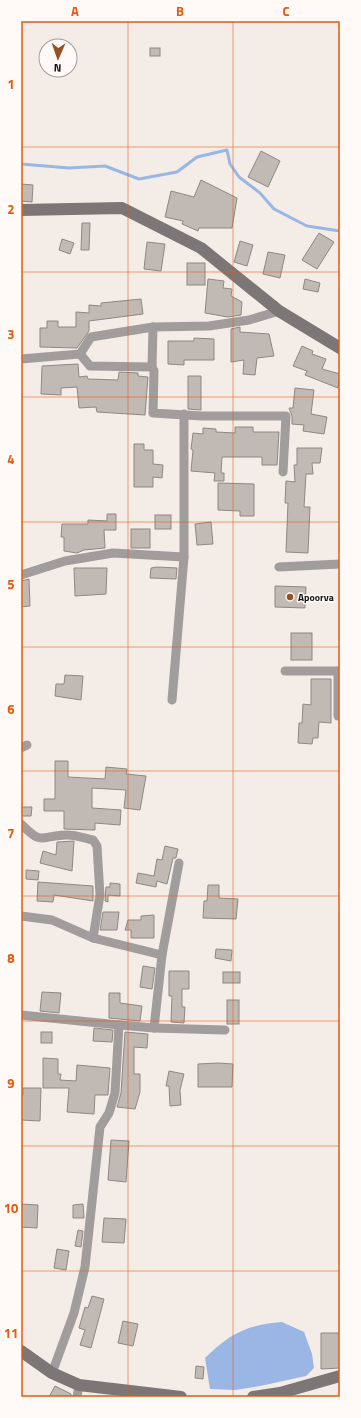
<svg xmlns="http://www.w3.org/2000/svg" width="361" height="1418" font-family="'Titillium Web',sans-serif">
<rect width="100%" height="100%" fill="#f4ece7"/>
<path fill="#9ab6e4" d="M282,1322L304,1332L312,1354L314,1368L306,1376L260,1386L235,1390L210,1389L205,1358C230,1334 246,1325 282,1322Z"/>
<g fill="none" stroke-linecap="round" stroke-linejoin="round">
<polyline stroke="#9ab6e4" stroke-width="3" points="21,164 69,168 105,166 139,179 177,172 197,157 227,150 230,164 239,177 260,193 274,209 307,226 340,231"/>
</g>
<g fill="#c1b9b4" stroke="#8e8782">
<rect x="150" y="48" width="10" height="8"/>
<polygon points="261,151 280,161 268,187 248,177"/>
<polygon points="201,180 237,198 232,228 199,228 198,231 182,224 183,221 165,217 171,191 194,197"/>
<polygon points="21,184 33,185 32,202 21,201"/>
<polygon points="82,223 90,223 89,250 81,250"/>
<polygon points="319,233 334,242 317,269 302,260"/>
<polygon points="62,239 74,243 70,254 59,250"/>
<polygon points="240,241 253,245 247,266 234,262"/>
<polygon points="147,242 165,244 161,271 144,269"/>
<polygon points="268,252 285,255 280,278 263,274"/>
<rect x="187" y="263" width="18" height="22"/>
<polygon points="208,279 224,281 223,288 232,289 231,296 242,302 241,315 228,317 205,313"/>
<polygon points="305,279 320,283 318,292 303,289"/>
<polygon points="141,299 143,314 89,321 89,331 77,348 40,347 40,328 47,328 47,321 58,321 58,327 76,327 76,312 89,313 89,305 101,306 101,303"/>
<polygon points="240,327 240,332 269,334 274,356 257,358 255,375 243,374 244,360 231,362 231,329"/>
<polygon points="194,338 214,339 214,360 184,360 184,365 168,364 168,341 194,341"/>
<polygon points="302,346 313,351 312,354 326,359 322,369 340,374 338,388 305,375 307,371 293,366"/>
<polygon points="78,364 79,377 87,376 88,379 118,380 119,372 138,373 138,376 148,377 145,415 97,412 96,407 79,408 77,387 61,388 61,395 41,394 42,366"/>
<polygon points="188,376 201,376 201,410 188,409"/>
<polygon points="295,388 314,390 311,414 327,417 324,434 303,431 304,425 292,424 292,416 289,408 293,408"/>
<polygon points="235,427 253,427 253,432 279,432 277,465 262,465 262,457 222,457 221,473 224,473 224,481 214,481 215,473 191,471 193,450 191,449 193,433 203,434 203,428 216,429 216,432 235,433"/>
<polygon points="134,444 144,444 144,450 153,450 153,464 163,465 162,478 153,477 153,487 134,487"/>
<polygon points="297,448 322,448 320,463 312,463 313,474 306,474 304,507 310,507 308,553 286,552 288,503 285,503 286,481 295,482 294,465 297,465"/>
<polygon points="218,483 254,484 254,516 240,516 240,511 218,510"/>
<polygon points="107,514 116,514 116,530 104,530 105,548 84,550 77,553 64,551 64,537 61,537 62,524 88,524 88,520 107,521"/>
<rect x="155" y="515" width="16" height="14"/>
<polygon points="211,522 213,544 197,545 195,524"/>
<rect x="131" y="529" width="19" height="19"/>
<polygon points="157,567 177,568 176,579 150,578 151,568"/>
<polygon points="74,568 107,568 106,594 75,596"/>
<polygon points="29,579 30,606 21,607 21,581"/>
<polygon points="275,586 306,587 305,608 275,607"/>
<rect x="291" y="633" width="21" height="27"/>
<polygon points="65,675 83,676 81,700 55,696 56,684 64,684"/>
<polygon points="311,679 331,679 331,723 319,722 318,738 313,738 312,744 298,743 299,723 302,723 303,704 311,705"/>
<polygon points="55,761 68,761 68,777 105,779 106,767 127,769 126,774 146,776 140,810 124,808 126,790 92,788 92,808 121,810 120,825 95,823 95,830 64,829 64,811 44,811 44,799 55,799"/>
<polygon points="21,807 32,807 31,816 21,816"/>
<polygon points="74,841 72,871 40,863 43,851 56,855 57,842"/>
<polygon points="165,846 178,849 176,858 173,858 167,884 157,881 156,887 136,883 138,873 154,876 157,859 162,860"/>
<polygon points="26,870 39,871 38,880 26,879"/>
<polygon points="38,882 93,886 93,901 54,895 53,902 37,901"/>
<polygon points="110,883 120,884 120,896 108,895 108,902 105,901 106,887 110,887"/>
<polygon points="208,885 219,885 219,898 238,899 236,919 203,918 204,901 207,901"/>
<polygon points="103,912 119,912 117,930 100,930"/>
<polygon points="154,915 154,938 131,938 131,930 125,930 128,920 141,920 141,916"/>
<polygon points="216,949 232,950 231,961 215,958"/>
<polygon points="143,966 155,968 152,989 140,987"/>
<polygon points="169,971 189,971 189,989 182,989 182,1007 185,1007 184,1023 171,1022 172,996 169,996"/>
<rect x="223" y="972" width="17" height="11"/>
<polygon points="42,992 61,993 59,1013 40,1011"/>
<polygon points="109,993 120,993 120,1003 142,1006 140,1021 109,1018"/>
<rect x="227" y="1000" width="12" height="24"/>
<polygon points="94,1028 113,1030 112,1042 93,1041"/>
<rect x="41" y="1032" width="11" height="11"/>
<polygon points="125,1032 148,1034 147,1048 134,1047 134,1074 140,1074 140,1092 135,1109 117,1107 121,1093"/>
<polygon points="43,1058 58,1059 58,1074 61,1074 60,1080 76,1081 77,1065 110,1068 108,1095 95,1095 94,1114 67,1112 69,1088 43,1088"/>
<polygon points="218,1063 233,1064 232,1087 198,1087 198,1064"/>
<polygon points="169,1071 184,1074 180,1090 181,1105 170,1106 169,1086 166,1086"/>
<polygon points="23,1088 41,1088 40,1121 21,1120 21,1095 23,1095"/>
<polygon points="111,1140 129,1141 126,1182 108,1180"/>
<polygon points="21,1204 38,1205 37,1228 21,1227"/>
<polygon points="83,1204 84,1218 73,1218 73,1205"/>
<polygon points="104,1218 126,1219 124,1243 102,1242"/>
<polygon points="78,1230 83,1231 81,1247 75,1246"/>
<polygon points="57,1249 69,1251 66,1270 54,1268"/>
<polygon points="92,1296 104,1299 91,1348 80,1345 85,1330 79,1328 85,1307 88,1308"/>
<polygon points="123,1321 138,1324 133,1346 118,1343"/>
<polygon points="321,1333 340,1333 340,1368 321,1369"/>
<polygon points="196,1366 204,1367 203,1379 195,1378"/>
<polygon points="55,1386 71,1394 71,1397 49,1397"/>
</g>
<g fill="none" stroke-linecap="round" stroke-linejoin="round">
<g stroke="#a19d9d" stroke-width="9">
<polyline points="80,354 90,366 152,367 154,371 153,413 202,416 286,416 283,472"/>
<polyline points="21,359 80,354 91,337 153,327 209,326 249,320 279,311"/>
<polyline points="152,367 153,327"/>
<polyline points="279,567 340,564"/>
<polyline points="21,575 65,561 113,553 184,557"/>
<polyline points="285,671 340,671"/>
<polyline points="338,671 338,716"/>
<polyline points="172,700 184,557 184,414"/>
<polyline points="21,748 27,745"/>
<path d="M21,824C43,846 39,836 65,835C74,834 84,838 93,840L97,846L100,895L93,938L52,920L21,916"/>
<polyline points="93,938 162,955"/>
<polyline points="21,1015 119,1025"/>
<polyline points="154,1028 225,1030"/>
<polyline points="52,1373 74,1313 85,1267 100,1127 109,1113 115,1093 119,1025 154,1028 162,955 179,863"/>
<polyline points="77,1397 79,1385"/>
</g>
<g stroke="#7c7676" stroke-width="12">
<polyline points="21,210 122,208 201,248 279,311 340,348"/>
<polyline points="21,1351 52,1373 79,1385 181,1397"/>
<polyline points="253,1397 280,1393 340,1376"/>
</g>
</g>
<path fill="none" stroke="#e8590c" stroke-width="1" stroke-opacity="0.55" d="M128,21V1397M233,21V1397M21,147H340M21,272H340M21,397H340M21,522H340M21,647H340M21,771H340M21,896H340M21,1021H340M21,1146H340M21,1271H340"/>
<circle fill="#965125" stroke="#fffaf7" stroke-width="1.5" cx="290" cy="597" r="4"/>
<g text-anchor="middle" stroke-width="3" stroke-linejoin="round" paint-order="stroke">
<g font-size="10" font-weight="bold" fill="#171412" stroke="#fffaf7" text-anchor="start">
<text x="298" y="601">Apoorva</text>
</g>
</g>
<rect width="361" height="1418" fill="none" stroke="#fffaf7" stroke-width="44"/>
<g transform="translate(58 58) rotate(182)"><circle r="19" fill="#fffaf7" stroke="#a29e9b"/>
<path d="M0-3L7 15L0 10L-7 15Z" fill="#965125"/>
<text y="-6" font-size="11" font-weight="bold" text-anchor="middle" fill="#171412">N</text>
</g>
<rect x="22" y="22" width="317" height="1374" fill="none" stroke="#e8590c" stroke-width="1.5"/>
<g font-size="13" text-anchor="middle" font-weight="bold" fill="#e8590c">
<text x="75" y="16">A</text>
<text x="180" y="16">B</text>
<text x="286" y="16">C</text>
<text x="11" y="89">1</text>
<text x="11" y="214">2</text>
<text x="11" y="339">3</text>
<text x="11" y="464">4</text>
<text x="11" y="589">5</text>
<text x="11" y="714">6</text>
<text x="11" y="838">7</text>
<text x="11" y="963">8</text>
<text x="11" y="1088">9</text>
<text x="11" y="1213">10</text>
<text x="11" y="1338">11</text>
</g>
</svg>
